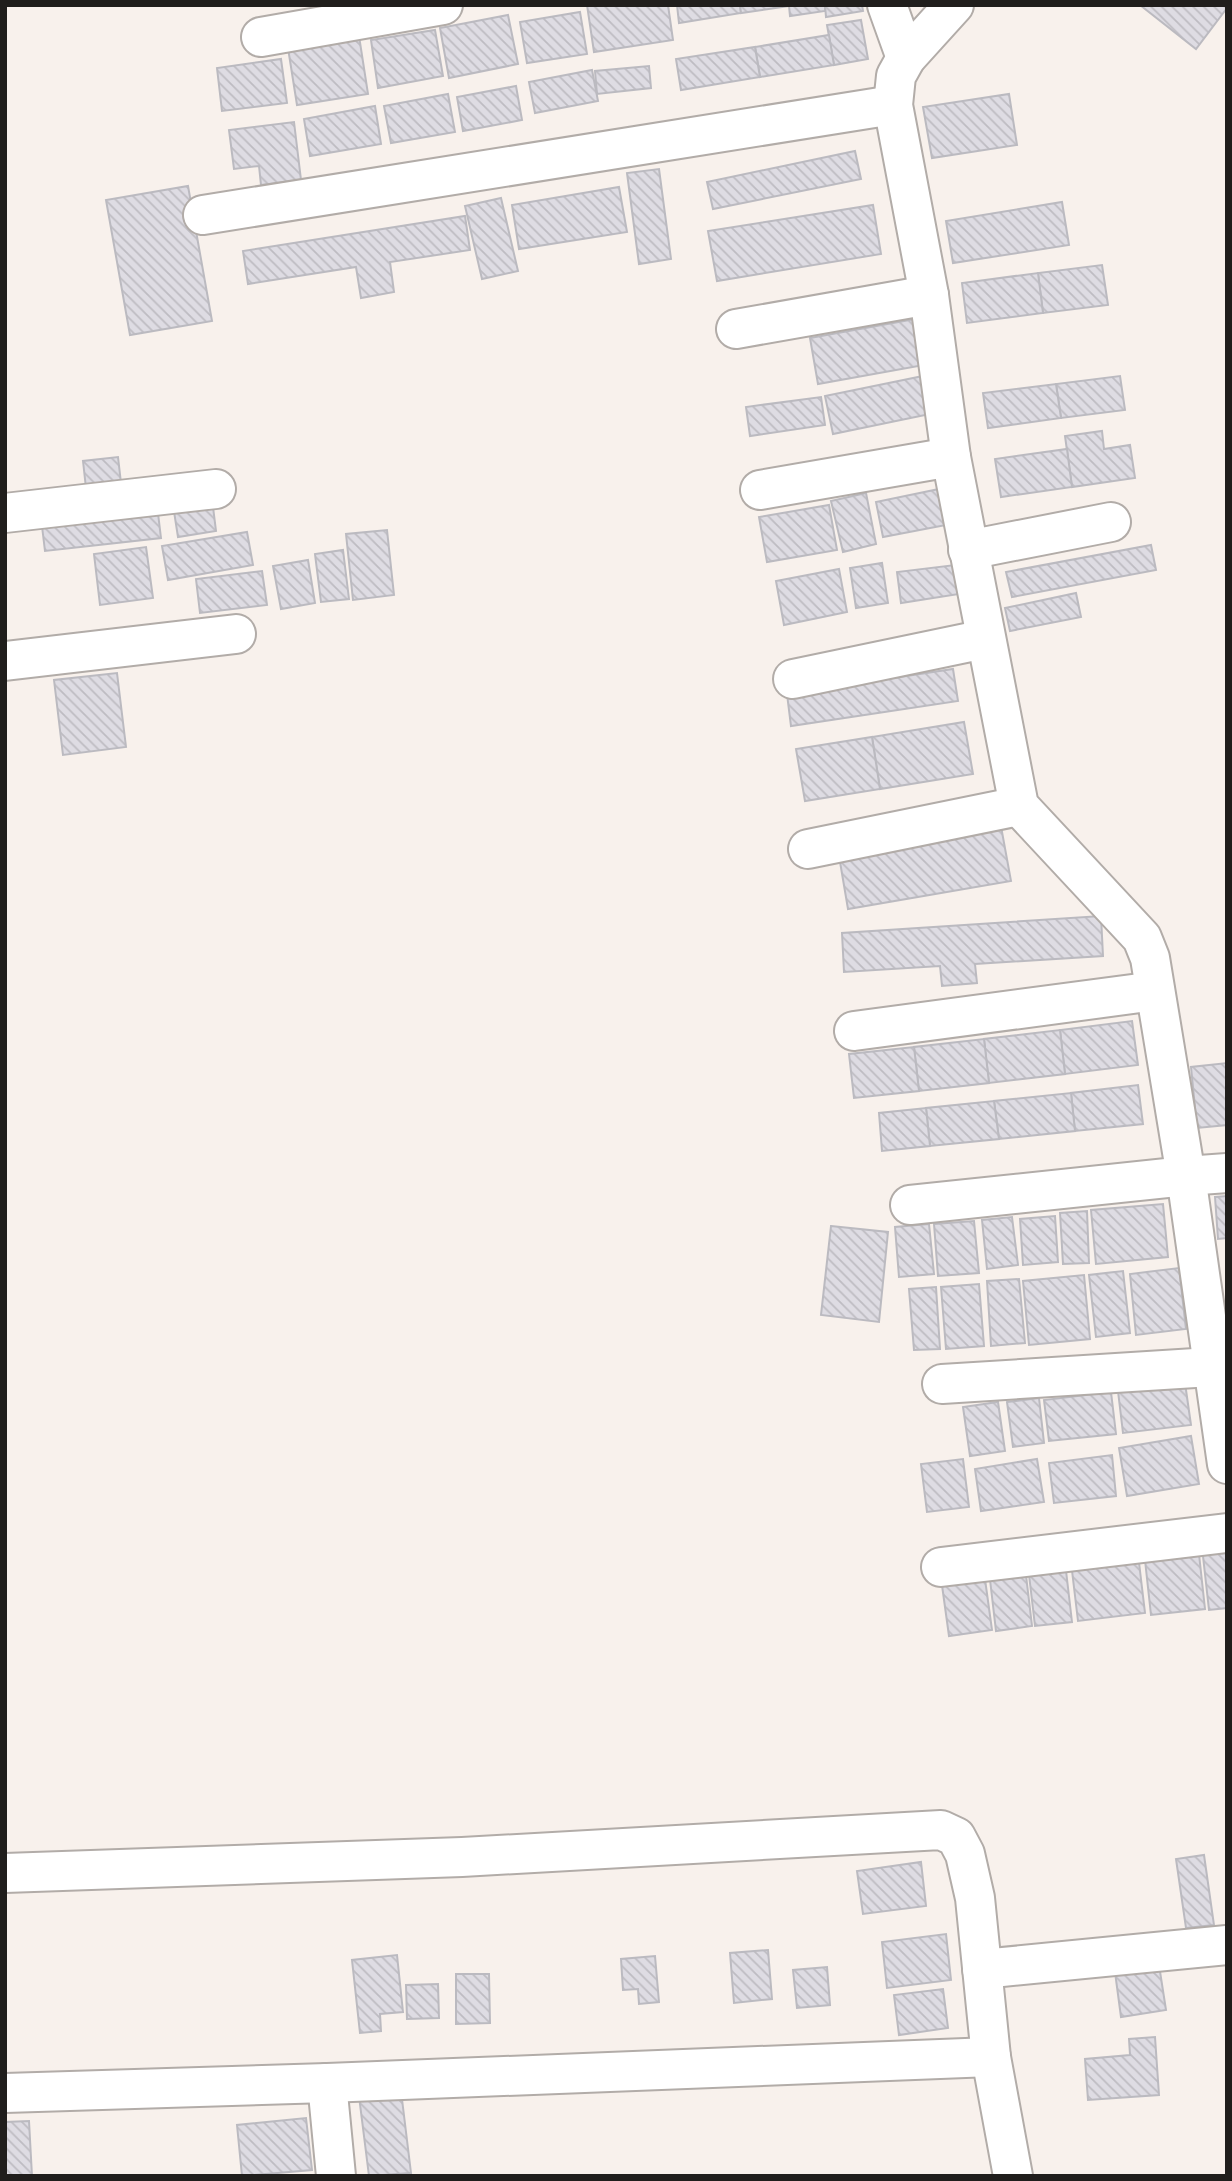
<svg xmlns="http://www.w3.org/2000/svg" width="1232" height="2181" font-family="'Asap Condensed',sans-serif">
<defs>
<pattern id="building-back-hatch" width="6" height="6" patternUnits="userSpaceOnUse" patternTransform="scale(1.75)"><rect width="6" height="6" fill="#dedce3"/><path d="M-1 5l2 2M0 0l6 6M5-1l2 2" fill="none" stroke="#bebcc2"/></pattern>
</defs>
<rect width="100%" height="100%" fill="#f8f1ec"/>
<g fill="url(#building-back-hatch)" stroke="#bbbac0" stroke-width="2">
<polygon points="587,5 668,5 673,40 594,52"/>
<polygon points="677,5 740,5 741,13 679,23"/>
<polygon points="740,5 825,5 825,11 790,16 789,6 741,13"/>
<polygon points="825,5 862,5 863,11 826,17"/>
<polygon points="1140,5 1227,5 1227,8 1196,49"/>
<polygon points="580,12 587,54 527,63 520,22"/>
<polygon points="508,15 518,64 449,78 440,28"/>
<polygon points="861,20 868,59 834,65 827,25"/>
<polygon points="435,30 443,76 378,88 371,40"/>
<polygon points="829,35 834,65 760,77 755,47"/>
<polygon points="359,36 368,94 297,105 288,48"/>
<polygon points="755,47 760,77 681,90 676,59"/>
<polygon points="281,59 287,103 222,111 217,68"/>
<polygon points="649,66 651,88 597,94 595,71"/>
<polygon points="592,70 598,101 535,113 529,82"/>
<polygon points="516,86 522,120 463,131 457,97"/>
<polygon points="448,94 455,132 391,143 384,106"/>
<polygon points="1009,94 1017,145 932,158 923,107"/>
<polygon points="375,106 381,144 310,156 304,119"/>
<polygon points="294,122 301,180 261,185 259,166 234,169 229,130"/>
<polygon points="855,151 861,179 713,209 707,182"/>
<polygon points="659,169 671,259 639,264 627,173"/>
<polygon points="188,186 212,321 130,335 106,200"/>
<polygon points="619,187 627,232 519,249 512,205"/>
<polygon points="501,198 518,271 482,279 465,206"/>
<polygon points="1062,202 1069,245 953,263 946,221"/>
<polygon points="873,205 881,254 717,281 708,231"/>
<polygon points="465,216 470,250 390,262 394,292 361,298 356,267 248,284 243,251"/>
<polygon points="1102,265 1108,305 1043,313 1038,273"/>
<polygon points="1038,273 1043,313 967,323 962,283"/>
<polygon points="915,319 924,365 818,384 810,338"/>
<polygon points="923,376 930,414 833,434 825,396"/>
<polygon points="1120,376 1125,410 1061,418 1056,384"/>
<polygon points="1056,384 1061,418 988,428 983,393"/>
<polygon points="821,397 825,425 750,436 746,407"/>
<polygon points="1102,431 1104,449 1130,445 1135,478 1072,487 1065,436"/>
<polygon points="1067,449 1072,487 1001,497 995,459"/>
<polygon points="118,457 122,492 87,497 83,461"/>
<polygon points="939,489 946,525 883,537 876,502"/>
<polygon points="866,493 876,544 843,552 831,501"/>
<polygon points="212,499 216,531 178,537 173,505"/>
<polygon points="157,505 161,538 45,551 41,518"/>
<polygon points="829,505 837,550 767,562 759,517"/>
<polygon points="387,530 394,595 353,600 346,534"/>
<polygon points="247,532 253,565 168,580 162,546"/>
<polygon points="1151,545 1156,570 1012,597 1006,572"/>
<polygon points="146,547 153,598 100,605 94,554"/>
<polygon points="343,550 349,599 321,602 315,554"/>
<polygon points="308,560 315,603 281,609 273,566"/>
<polygon points="882,563 888,603 856,608 850,568"/>
<polygon points="955,565 959,594 901,603 897,572"/>
<polygon points="839,569 847,612 784,625 776,581"/>
<polygon points="262,571 267,605 200,613 196,579"/>
<polygon points="1076,593 1081,617 1010,631 1005,608"/>
<polygon points="953,669 958,701 791,726 787,694"/>
<polygon points="117,673 126,747 63,755 54,680"/>
<polygon points="964,722 973,774 880,789 872,737"/>
<polygon points="872,737 880,789 805,801 796,749"/>
<polygon points="1000,821 1011,881 848,909 838,850"/>
<polygon points="1101,916 1103,956 975,964 977,983 942,986 940,966 844,972 842,933"/>
<polygon points="1132,1021 1138,1065 1065,1074 1060,1030"/>
<polygon points="1060,1030 1065,1074 989,1083 984,1039"/>
<polygon points="984,1039 989,1083 919,1091 914,1047"/>
<polygon points="914,1047 919,1091 854,1098 849,1054"/>
<polygon points="1227,1063 1227,1125 1197,1128 1191,1067"/>
<polygon points="1138,1085 1143,1124 1075,1131 1071,1093"/>
<polygon points="1071,1093 1075,1131 999,1139 994,1101"/>
<polygon points="994,1101 999,1139 930,1146 926,1108"/>
<polygon points="926,1108 930,1146 882,1151 879,1113"/>
<polygon points="1227,1196 1227,1238 1218,1239 1215,1197"/>
<polygon points="1163,1204 1168,1257 1096,1264 1091,1210"/>
<polygon points="1087,1211 1089,1263 1063,1264 1060,1213"/>
<polygon points="1055,1216 1058,1262 1023,1265 1020,1219"/>
<polygon points="1012,1217 1018,1265 987,1269 982,1220"/>
<polygon points="974,1221 979,1273 938,1276 934,1224"/>
<polygon points="929,1224 934,1274 899,1277 895,1227"/>
<polygon points="831,1226 888,1232 879,1322 821,1315"/>
<polygon points="1179,1268 1186,1329 1136,1335 1130,1274"/>
<polygon points="1123,1271 1130,1333 1096,1337 1089,1275"/>
<polygon points="1084,1275 1090,1339 1029,1345 1023,1281"/>
<polygon points="1019,1279 1025,1343 991,1346 987,1281"/>
<polygon points="979,1284 984,1346 946,1349 941,1287"/>
<polygon points="936,1287 940,1349 914,1350 909,1289"/>
<polygon points="1185,1383 1191,1425 1123,1433 1118,1391"/>
<polygon points="1111,1392 1116,1434 1049,1441 1044,1400"/>
<polygon points="1039,1398 1044,1443 1013,1447 1007,1402"/>
<polygon points="998,1402 1005,1451 970,1456 963,1407"/>
<polygon points="1191,1436 1199,1484 1127,1496 1119,1448"/>
<polygon points="1112,1455 1116,1496 1054,1503 1049,1463"/>
<polygon points="963,1459 969,1507 927,1512 921,1464"/>
<polygon points="1037,1459 1044,1502 981,1511 975,1469"/>
<polygon points="1227,1544 1227,1608 1209,1610 1202,1547"/>
<polygon points="1198,1545 1205,1609 1151,1615 1144,1551"/>
<polygon points="1138,1554 1145,1613 1078,1621 1071,1562"/>
<polygon points="1065,1562 1072,1622 1035,1626 1028,1566"/>
<polygon points="1025,1567 1032,1626 996,1631 989,1571"/>
<polygon points="984,1572 992,1630 949,1636 941,1578"/>
<polygon points="1204,1855 1214,1925 1186,1928 1176,1859"/>
<polygon points="921,1862 926,1906 863,1914 857,1871"/>
<polygon points="946,1934 951,1980 887,1988 882,1942"/>
<polygon points="768,1950 772,1999 734,2003 730,1953"/>
<polygon points="397,1955 403,2012 380,2014 381,2031 360,2033 352,1960"/>
<polygon points="655,1956 659,2002 639,2004 638,1989 623,1990 621,1959"/>
<polygon points="1159,1965 1166,2010 1121,2017 1115,1972"/>
<polygon points="827,1967 830,2005 797,2008 793,1970"/>
<polygon points="456,1974 489,1974 490,2023 456,2024"/>
<polygon points="438,1984 439,2018 407,2019 406,1985"/>
<polygon points="943,1989 948,2028 899,2035 894,1995"/>
<polygon points="1155,2037 1159,2095 1088,2100 1085,2059 1130,2055 1129,2039"/>
<polygon points="401,2091 411,2173 369,2176 359,2096"/>
<polygon points="306,2118 312,2170 242,2176 237,2125"/>
<polygon points="29,2121 32,2176 5,2176 5,2122"/>
</g>
<g fill="none" stroke-linecap="round" stroke-linejoin="round">
<defs>
<g id="street">
<polyline points="887,5 906,58"/>
<polyline points="954,5 906,58 896,76 893,105 929,295 951,457 1019,806 1142,938 1150,958 1186,1176 1227,1464"/>
<polyline points="261,37 443,5"/>
<polyline points="203,215 893,105"/>
<polyline points="736,329 929,295"/>
<polyline points="760,490 951,457"/>
<polyline points="5,513 216,489"/>
<polyline points="968,550 1111,522"/>
<polyline points="5,661 236,634"/>
<polyline points="793,679 985,639"/>
<polyline points="808,849 1019,806"/>
<polyline points="854,1031 1155,991"/>
<polyline points="910,1205 1186,1176 1227,1173"/>
<polyline points="942,1384 1227,1366"/>
<polyline points="941,1567 1227,1533"/>
<polyline points="5,1873 462,1857 941,1830 956,1837 965,1854 975,1898 991,2057 1013,2176"/>
<polyline points="982,1969 1227,1945"/>
<polyline points="327,2083 336,2176"/>
<polyline points="5,2093 327,2083 991,2057"/>
</g>
</defs>
<use href="#street" stroke="#b2aca8" stroke-width="42"/>
<use href="#street" stroke="#fff" stroke-width="38"/>
</g>
<rect width="1232" height="2181" fill="none" stroke="#201e1c" stroke-width="14"/>
</svg>
